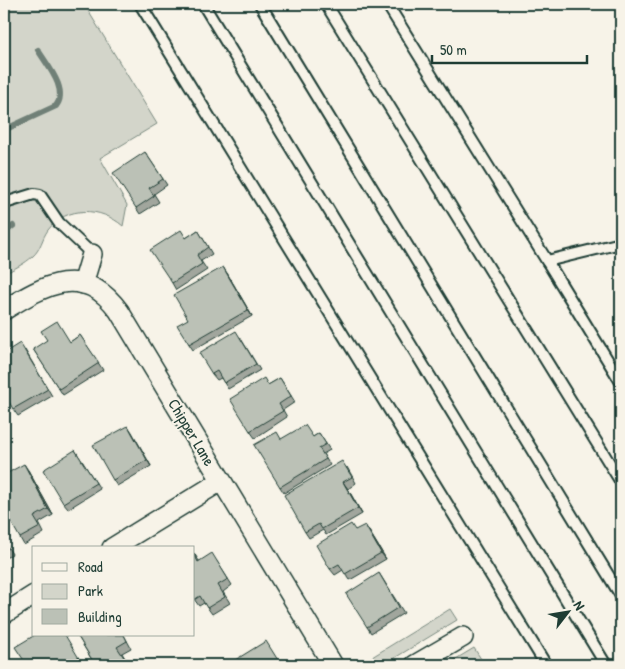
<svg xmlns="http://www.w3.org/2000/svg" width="625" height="669" font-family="'Patrick Hand',sans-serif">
<rect width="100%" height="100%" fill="#f7f3e8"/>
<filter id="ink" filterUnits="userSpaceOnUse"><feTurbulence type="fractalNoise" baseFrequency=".02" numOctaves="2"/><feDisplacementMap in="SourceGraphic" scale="10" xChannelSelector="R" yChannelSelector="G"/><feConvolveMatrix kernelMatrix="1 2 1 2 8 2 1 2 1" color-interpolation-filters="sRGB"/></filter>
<g filter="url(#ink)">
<g fill="#d3d5ca" stroke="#79897f">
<path d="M4,4H84L157,124L100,158L127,205L123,226C101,207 67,205 48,230C42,238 41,249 33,256C25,264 13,269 4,274Z"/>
<polygon points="450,609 457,620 383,665 372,665 372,657"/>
<polygon points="474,648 481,659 471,665 446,665"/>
</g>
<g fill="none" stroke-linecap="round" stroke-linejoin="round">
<g stroke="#6f8077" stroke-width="6">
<path d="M4,130L56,106C69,90 47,65 38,50"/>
<polyline points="4,233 13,226"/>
</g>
<defs>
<g id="service">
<polyline points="140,4 546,665"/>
<polyline points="203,4 606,665"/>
<polyline points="260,4 621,596"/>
<polyline points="326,4 621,482"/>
<polyline points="387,4 547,261 621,243"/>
<polyline points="5,203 34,194 40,195 59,223 92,254"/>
<polyline points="547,261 621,382"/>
</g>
<g id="minor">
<polyline points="83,284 92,254"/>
<path d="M4,310C45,285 83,262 119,311L333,665"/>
<polyline points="112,548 221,481"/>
<polyline points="4,614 34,595"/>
<polyline points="415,665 463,637"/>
</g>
</defs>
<use href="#service" stroke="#1f3d34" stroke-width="14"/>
<use href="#minor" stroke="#1f3d34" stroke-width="22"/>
<use href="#service" stroke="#f7f3e8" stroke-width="10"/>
<use href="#minor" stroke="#f7f3e8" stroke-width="19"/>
</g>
<g fill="#a1a69d" stroke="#1f3d34">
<polygon points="145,152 167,185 154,194 159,202 140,214 136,208"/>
<polygon points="198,230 212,254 201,261 207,270 176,290 172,283 186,238"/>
<polygon points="227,273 252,316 193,350 189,344 188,319"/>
<polygon points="80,335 103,370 63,395 33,349 70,342"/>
<polygon points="240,337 260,370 228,389 221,378 217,380 212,374"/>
<polygon points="25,350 52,396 18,416 13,409"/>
<polygon points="280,378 295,402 283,410 287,417 255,438 250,431 268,385"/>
<polygon points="128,426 151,466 117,486 113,480"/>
<polygon points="319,433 330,450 323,454 330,465 284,493 280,487 282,439 313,437"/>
<polygon points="75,450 100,489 68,509 63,503"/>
<polygon points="347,467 356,483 348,489 362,514 326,535 323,530 309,538 305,532"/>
<polygon points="28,470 53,515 39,523 44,533 24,545 20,538"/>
<polygon points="355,530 369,531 386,559 350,580 343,570 335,575 330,569"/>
<polygon points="4,541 12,554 4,559"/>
<polygon points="194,553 199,561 216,560 232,585 223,592 230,603 212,614 204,603 199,606 194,599"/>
<polygon points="379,573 404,613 371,633 367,627"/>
<polygon points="77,635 124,635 131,648 122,653 129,665 95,665"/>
</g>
<g fill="#83877f" stroke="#1f3d34">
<polygon points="223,267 227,273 252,316 248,310"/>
<polygon points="128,426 132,432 151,466 147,460"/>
<polygon points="24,464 28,470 53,515 48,509"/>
<polygon points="343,482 348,489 362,514 358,508"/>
<polygon points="365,525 369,531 386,559 381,553"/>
</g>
<g fill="#bbc1b6" stroke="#1f3d34">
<polygon points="145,152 163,179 149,188 154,196 136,208 113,173"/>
<polygon points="181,230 186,238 198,230 208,247 197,255 202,264 172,283 150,250"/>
<polygon points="223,267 248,310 189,344 177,325 188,319 174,295"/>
<polygon points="57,321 70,342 80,335 99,363 59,389 33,349 47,340 41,331"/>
<polygon points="236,331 256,364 224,383 217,371 212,374 199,353"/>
<polygon points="20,343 48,389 13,409 4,393 4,353"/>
<polygon points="264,378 268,385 280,378 291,396 279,404 283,411 250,431 230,399"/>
<polygon points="305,425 313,437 319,433 326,444 319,448 326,459 280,487 254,445 277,432 281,439"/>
<polygon points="128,426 147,460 113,480 93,445"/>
<polygon points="75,450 96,483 63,503 43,470"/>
<polygon points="342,461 352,477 343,482 358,508 322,529 319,524 305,532 284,495"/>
<polygon points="24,464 48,509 34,517 40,527 20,538 4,510 4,475"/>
<polygon points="351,524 355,530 365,525 381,553 345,574 339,564 330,569 316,545"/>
<polygon points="4,542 7,548 4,550"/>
<polygon points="212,553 228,579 218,585 225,597 207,608 200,596 194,600 194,554 198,562"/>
<polygon points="379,573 399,607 367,627 346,594"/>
<polygon points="35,635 65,635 83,665 27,665 15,647"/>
<polygon points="77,635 124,635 127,641 117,647 125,659 114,665 103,665 100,660 94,663"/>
<polygon points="266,641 281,665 234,665 232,662"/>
<polygon points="6,655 11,665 4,665 4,656"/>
</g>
</g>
<g text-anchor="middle" stroke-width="4" stroke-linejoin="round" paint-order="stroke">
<g font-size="16" fill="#1f3d34" stroke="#f7f3e8">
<text transform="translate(192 432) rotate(59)" y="6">Chipper Lane</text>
</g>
</g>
<rect width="625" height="669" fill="none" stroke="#f7f3e8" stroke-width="20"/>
<rect x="10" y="10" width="605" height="649" fill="none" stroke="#1f3d34" stroke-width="2" filter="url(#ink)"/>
<rect x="32" y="546" width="162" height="90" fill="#f7f3e8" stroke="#a1aaa0"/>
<rect x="42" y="563" width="25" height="8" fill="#f7f3e8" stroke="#a1aaa0"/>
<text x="78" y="572" font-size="15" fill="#1f3d34">Road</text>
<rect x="42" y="584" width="25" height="15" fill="#d3d5ca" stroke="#a1aaa0"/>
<text x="78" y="596" font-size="15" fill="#1f3d34">Park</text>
<rect x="42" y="609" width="25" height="15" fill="#bbc1b6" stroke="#a1aaa0"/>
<text x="78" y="622" font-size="15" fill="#1f3d34">Building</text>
<g transform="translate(568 612) rotate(59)" stroke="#f7f3e8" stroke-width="4" paint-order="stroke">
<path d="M0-4L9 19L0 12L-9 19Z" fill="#1f3d34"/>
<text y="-8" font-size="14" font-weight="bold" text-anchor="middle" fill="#1f3d34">N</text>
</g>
<path d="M432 55v8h155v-8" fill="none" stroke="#1f3d34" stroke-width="2.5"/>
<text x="440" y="55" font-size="15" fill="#1f3d34" stroke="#f7f3e8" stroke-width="4" paint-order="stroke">50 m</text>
</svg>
